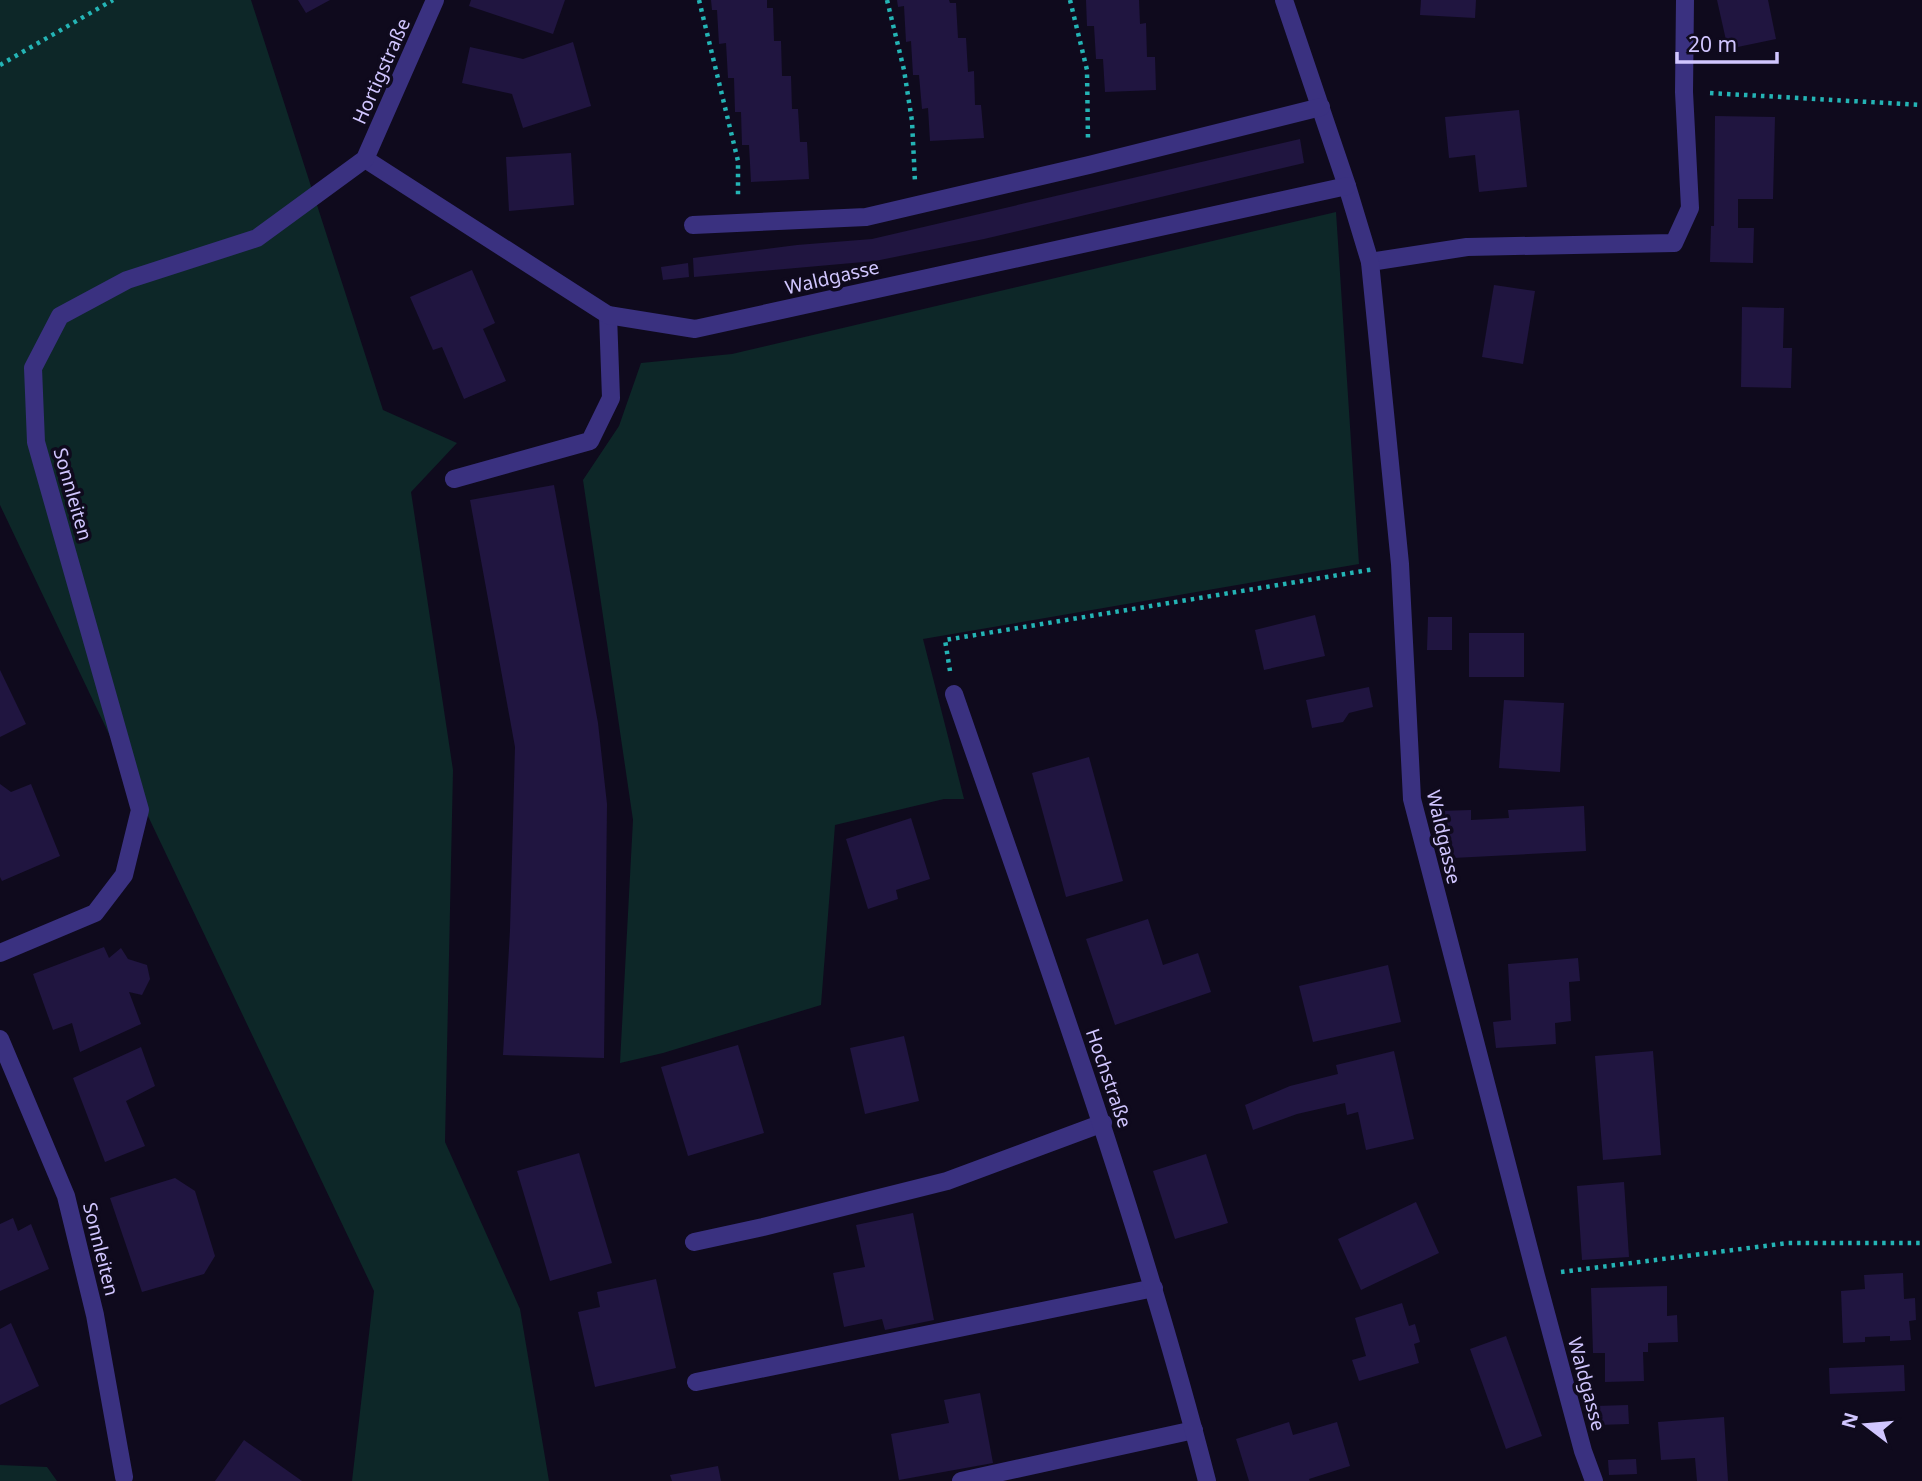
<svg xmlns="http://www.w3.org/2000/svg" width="1922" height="1481" font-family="'Noto Sans',sans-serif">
<rect width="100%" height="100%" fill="#0f0a1d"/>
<g fill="#0d2728">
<polygon points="0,0 251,0 383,410 457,443 411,492 453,770 445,1142 520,1309 549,1481 352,1481 374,1291 0,505"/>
<polygon points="1336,212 1359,564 923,639 964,799 944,799 835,825 821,1005 663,1053 620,1063 633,820 583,480 619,426 641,363 732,354"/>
<polygon points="0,1465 47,1467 57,1481 0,1481"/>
</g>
<g fill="#201540">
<polygon points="298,0 330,0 306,13"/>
<polygon points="471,0 565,0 553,34 469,6"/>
<polygon points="711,0 767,0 767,8 773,8 774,41 781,41 782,76 791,76 792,109 798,109 800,142 807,142 809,179 751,182 749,145 742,145 741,112 735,112 734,78 728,78 726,43 719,44 717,10 712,10"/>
<polygon points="897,0 949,0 950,3 956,3 958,38 966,38 968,72 974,71 975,105 981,105 984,138 930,141 928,108 922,109 919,75 913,75 911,41 906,42 904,6 898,7"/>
<polygon points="1086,0 1139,0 1140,24 1146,23 1147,57 1155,57 1156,90 1105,92 1103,59 1096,59 1094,26 1087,26"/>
<polygon points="1421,0 1476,0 1475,18 1420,15"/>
<polygon points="1717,0 1768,0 1776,39 1728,49"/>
<polygon points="573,42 591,106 523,128 512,94 462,83 470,47 523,59"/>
<polygon points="1519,110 1527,187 1479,192 1475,155 1449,158 1445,117"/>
<polygon points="1715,116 1775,117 1773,199 1738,199 1738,228 1754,228 1753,263 1710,262 1711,226 1714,226"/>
<polygon points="1300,139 1304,163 984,239 875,261 694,277 693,258 797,245 872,239"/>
<polygon points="571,153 574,205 509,211 506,157"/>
<polygon points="688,263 689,277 663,280 661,267"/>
<polygon points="472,270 495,323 483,329 506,381 464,399 442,347 433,350 410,297"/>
<polygon points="1494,285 1535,291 1523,364 1482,357"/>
<polygon points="1742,307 1784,308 1783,348 1792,348 1791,388 1741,387"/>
<polygon points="554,485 598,723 607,804 604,1058 503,1055 510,930 515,747 470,500"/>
<polygon points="1315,615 1325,656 1264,670 1255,630"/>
<polygon points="1428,617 1452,617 1452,650 1427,650"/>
<rect x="1469" y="633" width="55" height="44"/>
<polygon points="0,670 26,724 0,737"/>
<polygon points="1369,687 1373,707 1349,713 1343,722 1312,728 1306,700"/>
<polygon points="1504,700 1564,703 1560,772 1499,768"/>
<polygon points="1089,757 1123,881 1066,897 1032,773"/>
<polygon points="0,784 11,792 31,784 60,856 2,881 0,877"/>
<polygon points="1584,806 1586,851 1453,858 1440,811 1471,810 1471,820 1509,818 1508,810"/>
<polygon points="911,818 930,879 896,890 898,899 868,909 846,839"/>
<polygon points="1148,919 1163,965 1198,953 1211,992 1115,1025 1086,939"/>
<polygon points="104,947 109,958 121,948 128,959 147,965 150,979 142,995 129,992 141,1024 80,1052 72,1023 53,1030 33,974"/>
<polygon points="1578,958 1580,981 1569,982 1571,1021 1555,1023 1556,1044 1496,1048 1493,1022 1511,1020 1508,964"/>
<polygon points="1388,965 1401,1022 1313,1042 1299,986"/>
<polygon points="904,1036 919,1101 865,1114 850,1048"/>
<polygon points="738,1045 764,1133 688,1156 661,1067"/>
<polygon points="141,1047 155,1086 126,1101 145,1146 105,1162 73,1078"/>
<polygon points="1394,1051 1414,1139 1366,1150 1358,1112 1347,1115 1345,1103 1297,1114 1253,1130 1245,1105 1290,1086 1338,1074 1336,1065"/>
<polygon points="1653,1051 1661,1155 1603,1160 1595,1056"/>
<polygon points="579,1153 612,1263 550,1281 517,1171"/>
<polygon points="1206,1154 1228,1223 1175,1239 1153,1171"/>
<polygon points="175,1178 195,1191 215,1256 204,1274 142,1292 110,1198"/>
<polygon points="1624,1182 1629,1257 1582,1260 1577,1186"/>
<polygon points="1416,1202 1439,1253 1361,1290 1338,1239"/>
<polygon points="913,1213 934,1320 885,1330 882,1319 844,1327 833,1273 865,1267 856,1225"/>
<polygon points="13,1218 18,1231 31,1224 49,1269 0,1291 0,1224"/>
<polygon points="1903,1273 1904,1299 1915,1298 1916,1320 1909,1321 1911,1340 1890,1341 1890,1336 1865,1337 1865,1342 1843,1343 1841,1291 1865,1289 1864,1275"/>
<polygon points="656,1279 676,1368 595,1387 578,1312 600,1307 597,1292"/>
<polygon points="1667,1286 1667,1316 1677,1315 1678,1342 1648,1343 1648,1352 1643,1352 1644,1381 1605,1382 1605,1353 1593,1353 1591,1288"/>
<polygon points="1402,1303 1409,1326 1415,1324 1420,1342 1414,1344 1419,1363 1359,1381 1352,1360 1366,1356 1355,1318"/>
<polygon points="11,1323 39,1386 0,1405 0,1329"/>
<polygon points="1506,1336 1542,1436 1506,1449 1470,1349"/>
<polygon points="1904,1365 1905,1391 1830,1394 1829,1368"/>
<polygon points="980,1393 993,1463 899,1480 891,1434 949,1423 944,1400"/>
<polygon points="1628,1405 1629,1424 1597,1425 1596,1406"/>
<polygon points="1724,1417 1728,1481 1697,1481 1695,1458 1661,1460 1658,1422"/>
<polygon points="1289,1422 1293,1435 1337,1422 1350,1466 1309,1479 1310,1481 1249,1481 1236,1439"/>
<polygon points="244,1440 302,1481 215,1481"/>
<polygon points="1636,1459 1637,1474 1609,1475 1608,1460"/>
<polygon points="718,1466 721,1481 672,1481 670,1475"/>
</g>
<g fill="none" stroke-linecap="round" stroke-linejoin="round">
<g stroke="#24b4b5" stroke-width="4.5" stroke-dasharray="3.5 5" stroke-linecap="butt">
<polyline points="699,0 738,161 738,197"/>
<polyline points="887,0 904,70 912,121 915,182"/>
<polyline points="1070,0 1087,70 1088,141"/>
<polyline points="0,65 113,0"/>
<polyline points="1710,93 1922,105"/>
<polyline points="950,671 945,640 1375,569"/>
<polyline points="1561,1272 1788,1243 1922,1243"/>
</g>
<g stroke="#3a3180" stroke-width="18">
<polyline points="1370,262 1467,247 1674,243 1690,208 1684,92 1685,0"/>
<polyline points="454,479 590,441 611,398 608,315"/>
<polyline points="694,1242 763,1227 947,1181 1103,1123"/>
<polyline points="696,1382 1154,1288"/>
<polyline points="961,1481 1194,1430"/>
</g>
<g stroke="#3a3180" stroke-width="18">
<polyline points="1284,0 1347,186 1370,262 1400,564 1412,799 1536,1276 1583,1451 1594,1481"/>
<polyline points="365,159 608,315 695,329 1347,186"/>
<polyline points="693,225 866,217 1089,165 1321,107"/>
<path d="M954,694C1044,954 1138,1213 1207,1481"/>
<polyline points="0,953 95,913 124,875 140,810 36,442 33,368 60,316 127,280 257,238 365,159 435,0"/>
<polyline points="0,1039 66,1196 95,1315 124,1477"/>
</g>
</g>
<g text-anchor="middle" stroke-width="7" stroke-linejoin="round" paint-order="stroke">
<g font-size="19" fill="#d1c6ff" stroke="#0f0a1d">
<text transform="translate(381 71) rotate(-66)" y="7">Hortigstraße</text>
<text transform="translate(832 277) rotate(-13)" y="7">Waldgasse</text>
<text transform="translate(73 494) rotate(74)" y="7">Sonnleiten</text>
<text transform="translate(1444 837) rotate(77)" y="7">Waldgasse</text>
<text transform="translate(1109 1078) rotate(71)" y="7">Hochstraße</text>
<text transform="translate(101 1249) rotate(76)" y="7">Sonnleiten</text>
<text transform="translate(1587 1384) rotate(75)" y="7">Waldgasse</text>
</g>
</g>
<g transform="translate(1866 1425) rotate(286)" stroke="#0f0a1d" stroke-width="5" paint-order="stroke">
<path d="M0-5L12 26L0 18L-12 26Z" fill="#d1c6ff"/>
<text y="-10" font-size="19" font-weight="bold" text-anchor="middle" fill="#d1c6ff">N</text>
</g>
<path d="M1677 52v10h100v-10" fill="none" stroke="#d1c6ff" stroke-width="3.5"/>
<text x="1688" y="52" font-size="21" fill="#d1c6ff" stroke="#0f0a1d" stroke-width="5" paint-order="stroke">20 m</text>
</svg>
